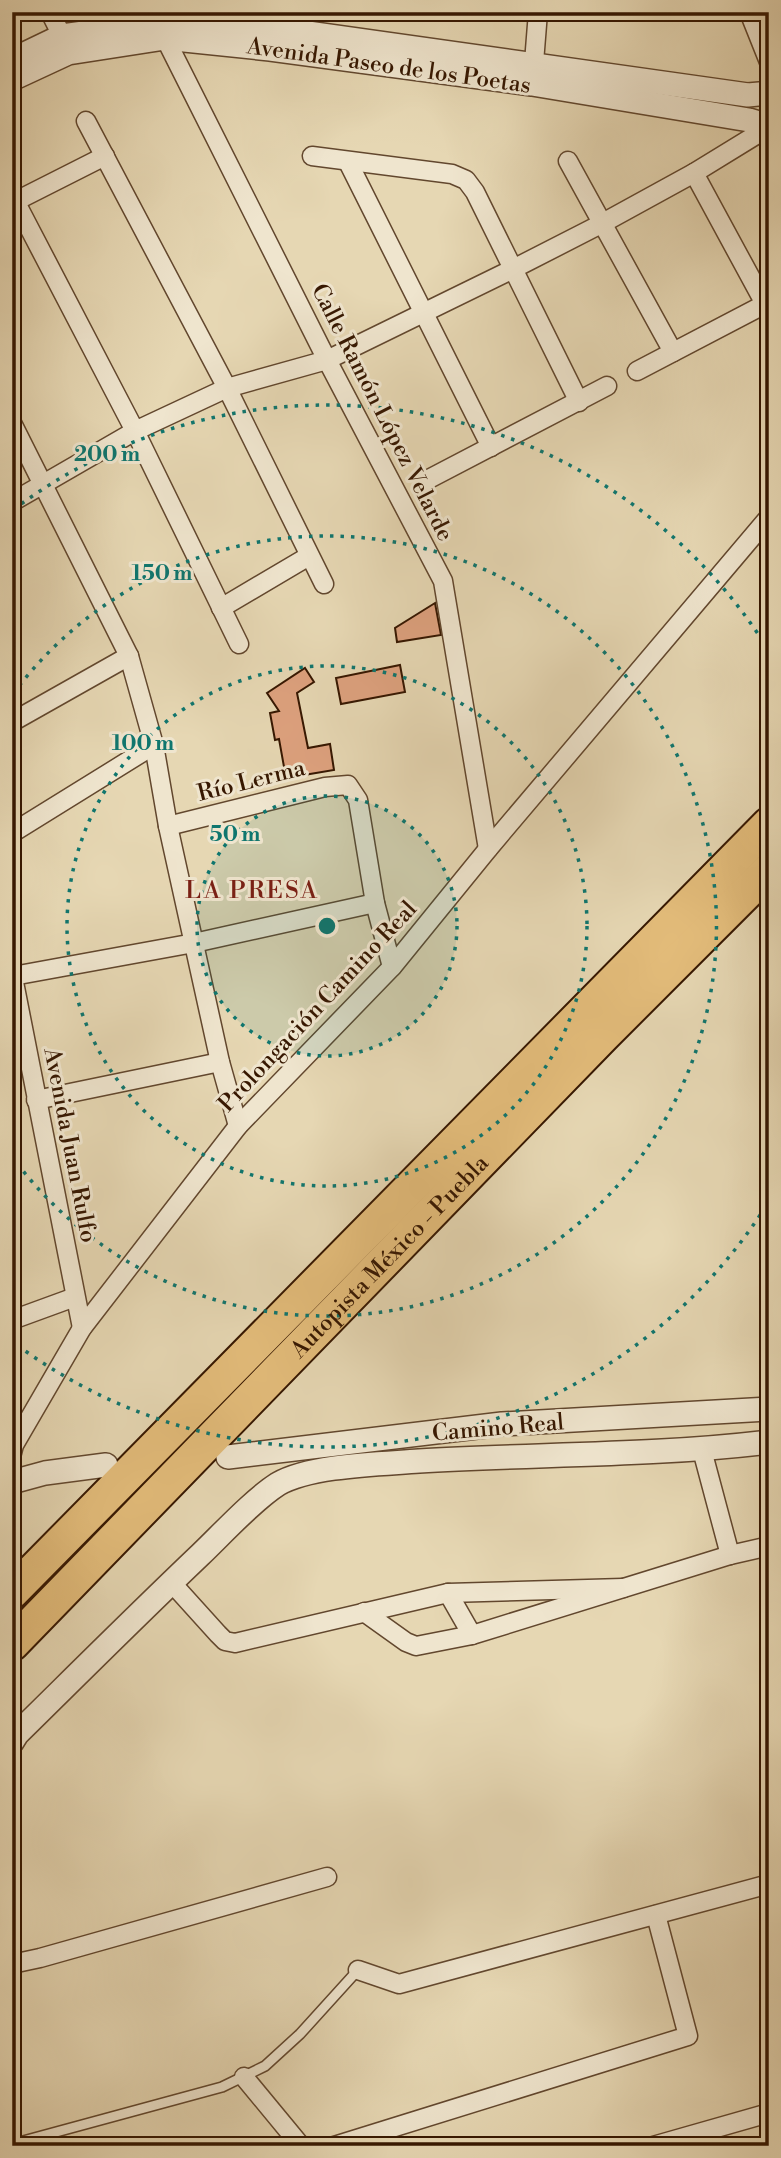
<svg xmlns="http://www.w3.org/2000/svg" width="781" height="2158" font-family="'Libre Bodoni',serif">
<rect width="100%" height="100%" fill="#e6d7b3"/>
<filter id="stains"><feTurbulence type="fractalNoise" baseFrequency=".00286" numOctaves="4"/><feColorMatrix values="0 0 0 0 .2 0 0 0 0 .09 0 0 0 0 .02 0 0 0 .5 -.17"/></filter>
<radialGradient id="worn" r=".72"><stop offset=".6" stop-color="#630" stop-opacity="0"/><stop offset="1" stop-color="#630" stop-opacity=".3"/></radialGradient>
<g fill="#dda17e" stroke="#361701" stroke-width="2">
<polygon points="435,603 441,635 397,642 395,628"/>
<polygon points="400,665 405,692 341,704 336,678"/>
<polygon points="305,668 314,682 297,693 308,748 330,744 334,770 286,778 279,739 275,740 270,713 279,711 267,693"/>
</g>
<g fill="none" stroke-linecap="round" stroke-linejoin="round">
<defs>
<polyline id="service" points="12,2144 222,2087 265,2066 300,2034 358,1970"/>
<g id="minor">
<polyline points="50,12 62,36"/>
<polyline points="749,12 769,62"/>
<polyline points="160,28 327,360 443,581 488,849"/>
<polyline points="533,75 538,12"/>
<polyline points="86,121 227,388 324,584"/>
<polyline points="312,156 452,174 466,180 475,192 579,402"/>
<polyline points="568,161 673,352"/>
<polyline points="348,162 491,447"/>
<polyline points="694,173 765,304"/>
<polyline points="12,195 135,431 239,644"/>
<polyline points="16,201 105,156"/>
<polyline points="637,371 769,302"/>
<polyline points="12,423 129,656 154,745 168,826 220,1062 238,1126"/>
<polyline points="425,481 607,386"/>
<polyline points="12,502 135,431 227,388 327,360 513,269 601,224 694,173 769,127"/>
<polyline points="221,608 309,556"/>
<polyline points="12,722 129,656"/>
<polyline points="168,826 325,787 348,785 358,800 375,903 392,967"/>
<polyline points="12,833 154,745"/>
<polyline points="12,972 82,1328"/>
<polyline points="13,976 194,943 375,903"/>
<polyline points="36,1100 220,1062"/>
<polyline points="12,1320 75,1297"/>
<polyline points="702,1450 730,1555"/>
<polyline points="12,1453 14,1445 82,1328 238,1126 392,967 488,849 769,517"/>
<polyline points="171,1582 218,1634 225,1641 235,1643 448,1593 623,1588"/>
<polyline points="448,1593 472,1635"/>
<polyline points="364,1612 406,1642 416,1646 472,1635 730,1555 769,1546"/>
<polyline points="12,1964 40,1958 327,1877"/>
<polyline points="358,1970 399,1984 769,1884"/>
<polyline points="244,2077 301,2146"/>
<polyline points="334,2146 688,2036 656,1915"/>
<polyline points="653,2146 769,2113"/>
</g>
<g id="tertiary">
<polyline points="12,60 62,36 157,23 251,25 748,95 769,93"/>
<polyline points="12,79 68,53 165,38 270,49 532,84 749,120 769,126"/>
<polyline points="228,1457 502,1424 769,1409"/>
<polyline points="12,1482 45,1473 106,1465"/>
<path d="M12,1742L17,1734C78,1674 138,1614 200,1555C222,1534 253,1500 278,1484C311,1465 381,1464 419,1461C536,1454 653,1456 769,1442"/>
</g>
<g id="motorway">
<polyline points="12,1592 769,824"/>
<path id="s1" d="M12,1644L603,1036L769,870"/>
</g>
</defs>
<use href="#service" stroke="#62472e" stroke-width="12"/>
<use href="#minor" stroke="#62472e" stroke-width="21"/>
<use href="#tertiary" stroke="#62472e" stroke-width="26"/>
<use href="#motorway" stroke="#361701" stroke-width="37"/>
<use href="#service" stroke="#efe5ce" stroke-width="9"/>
<use href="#minor" stroke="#efe5ce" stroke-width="18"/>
<use href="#tertiary" stroke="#efe5ce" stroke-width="23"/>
<use href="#motorway" stroke="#e3bc7a" stroke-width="33"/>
</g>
<circle cx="327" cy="926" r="130" fill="#0f766e" fill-opacity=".12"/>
<g fill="none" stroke="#0f766e" stroke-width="3.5" stroke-dasharray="3.5 7">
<circle cx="327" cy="926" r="130"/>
<circle cx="327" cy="926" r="260"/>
<path d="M13 694A390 390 0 1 1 13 1158"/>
<path d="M766 1206A521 521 0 0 1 13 1342M13 510A521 521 0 0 1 766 646"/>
</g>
<g text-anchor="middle" stroke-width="6" stroke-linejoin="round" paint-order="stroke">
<g font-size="23" fill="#361701" stroke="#efe5ce">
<text transform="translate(389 65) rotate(8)" y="8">Avenida Paseo de los Poetas</text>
<text transform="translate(383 412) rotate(63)" y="8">Calle Ramón López Velarde</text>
<text transform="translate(251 780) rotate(-14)" y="8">Río Lerma</text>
<text transform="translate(317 1006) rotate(-47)" y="8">Prolongación Camino Real</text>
<text transform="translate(71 1145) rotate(79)" y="8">Avenida Juan Rulfo</text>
<text dy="8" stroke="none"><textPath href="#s1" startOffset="541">Autopista México - Puebla</textPath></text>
<text transform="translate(498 1427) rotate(-5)" y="8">Camino Real</text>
</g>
<g font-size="24" letter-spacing="2" fill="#7a1f14" stroke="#efe5ce">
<text x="252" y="898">LA PRESA</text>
</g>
</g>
<circle cx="327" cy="926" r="10" fill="#0f766e" stroke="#efe5ce" stroke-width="3.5"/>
<g font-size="21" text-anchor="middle" font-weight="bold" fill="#0f766e" stroke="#efe5ce" stroke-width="6" stroke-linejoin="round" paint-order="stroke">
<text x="107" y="461">200 m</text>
<text x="162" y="580">150 m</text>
<text x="143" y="750">100 m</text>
<text x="235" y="841">50 m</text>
</g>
<rect width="781" height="2158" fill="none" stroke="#e6d7b3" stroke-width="42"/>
<rect x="14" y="14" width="753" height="2130" fill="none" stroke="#361701" stroke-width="3.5"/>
<rect x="21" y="21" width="739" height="2116" fill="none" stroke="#361701" stroke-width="2"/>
<rect width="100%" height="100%" filter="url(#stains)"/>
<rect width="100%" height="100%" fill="url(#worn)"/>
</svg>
